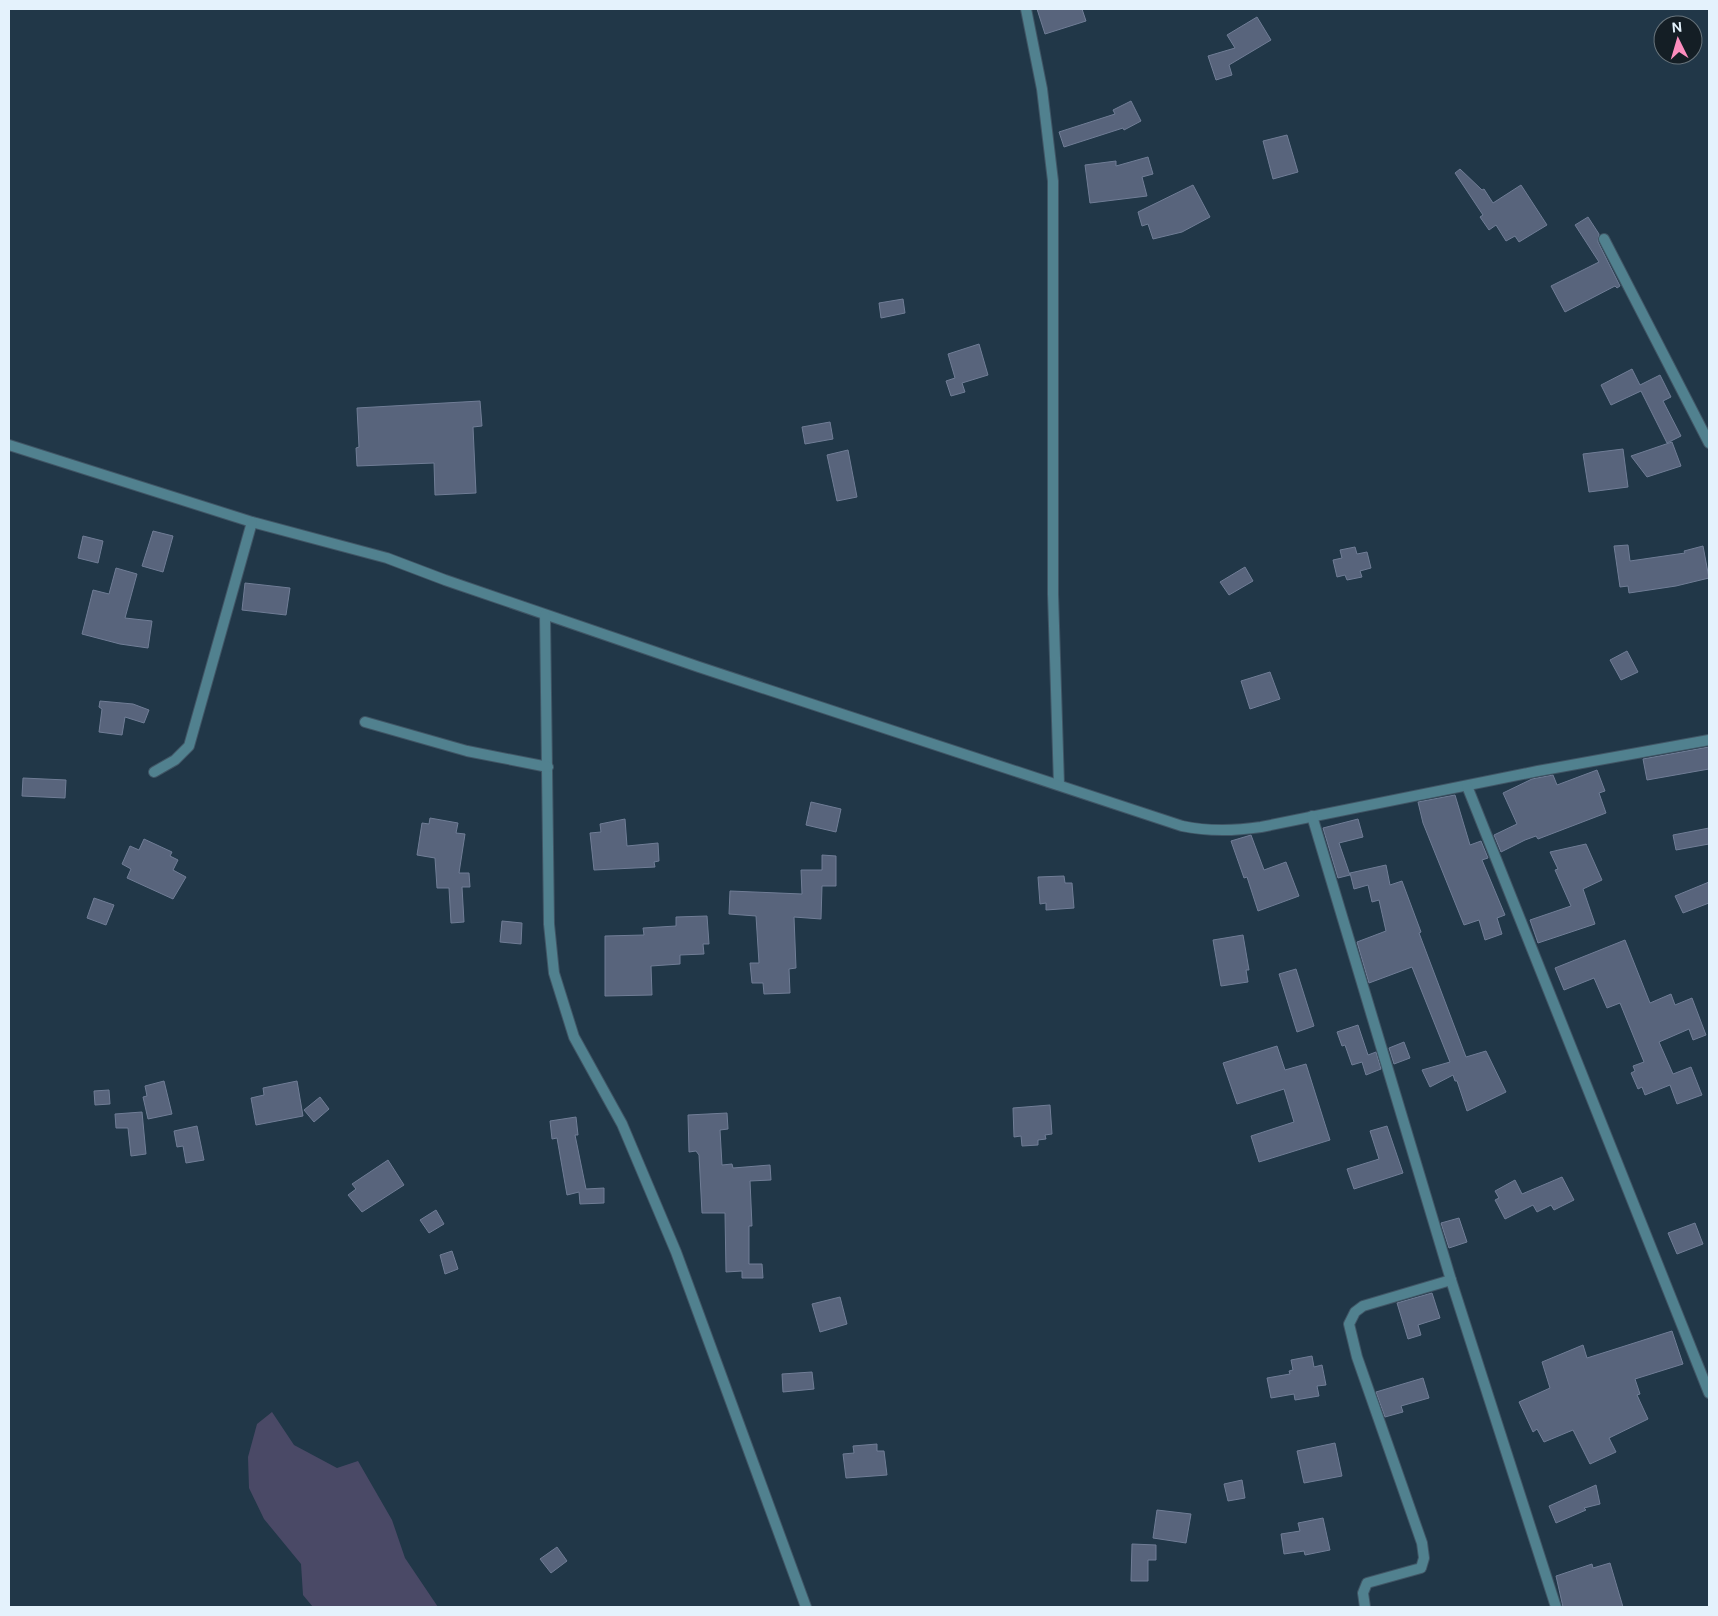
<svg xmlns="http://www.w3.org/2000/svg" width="1718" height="1616" font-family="'DM Sans',sans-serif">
<rect width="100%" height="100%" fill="#213748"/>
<polygon fill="#4a4966" points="272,1412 294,1445 337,1468 358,1461 392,1520 405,1558 438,1607 313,1607 303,1595 301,1564 264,1519 249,1488 248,1457 257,1424"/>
<g fill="#58647c" stroke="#707d96">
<polygon points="1037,9 1082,9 1086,21 1045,34"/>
<polygon points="1257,17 1271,40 1229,65 1232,75 1216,80 1208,56 1235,48 1227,35"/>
<polygon points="1131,101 1141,121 1124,130 1123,128 1064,147 1059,132 1115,114 1113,110"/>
<polygon points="1287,135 1298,172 1273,179 1263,141"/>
<polygon points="1148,157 1153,174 1142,177 1147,196 1090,203 1085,165 1116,161 1116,166"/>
<polygon points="1460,169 1482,190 1484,189 1493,203 1521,185 1547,225 1519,242 1515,236 1506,241 1496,225 1489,230 1480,217 1483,215 1455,173"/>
<polygon points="1193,185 1210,217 1182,232 1153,239 1148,224 1142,226 1138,212"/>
<polygon points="1588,217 1599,234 1598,242 1620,286 1617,288 1615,286 1565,312 1551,286 1599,262 1575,225"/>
<polygon points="903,299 905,313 881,318 879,303"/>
<polygon points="979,344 988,375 962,383 965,392 951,396 946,381 955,378 948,354"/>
<polygon points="1632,369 1640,385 1660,375 1671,397 1663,401 1681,436 1667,443 1641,391 1611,405 1601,385"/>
<polygon points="480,401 482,426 473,427 476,493 435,495 434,463 357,466 356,448 359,447 357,408"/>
<polygon points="830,422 833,439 805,444 802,427"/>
<polygon points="1672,442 1681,466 1647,477 1631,456"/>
<polygon points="1623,449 1628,487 1589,492 1583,454"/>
<polygon points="848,450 857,497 837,501 827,455"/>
<polygon points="153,531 173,536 163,572 142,566"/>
<polygon points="83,536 103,541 98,563 78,558"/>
<polygon points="1628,545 1630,561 1685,553 1684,551 1703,546 1709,578 1676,586 1629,593 1628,586 1620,587 1614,546"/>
<polygon points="1355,547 1357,554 1367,552 1371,568 1360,571 1362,577 1347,580 1345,575 1337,577 1333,560 1342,558 1340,550"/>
<polygon points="1245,567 1253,581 1229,595 1220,582"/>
<polygon points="116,568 137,574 125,618 152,621 148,648 120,644 82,634 93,590 109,594"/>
<polygon points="245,583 290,588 286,615 242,610"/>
<polygon points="1627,651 1638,672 1621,680 1610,660"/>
<polygon points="1270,672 1280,699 1250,709 1241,681"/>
<polygon points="100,701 133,704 149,710 144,723 125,717 122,735 99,732 102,709 99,707"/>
<polygon points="1709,747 1709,769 1647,780 1643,759"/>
<polygon points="1597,770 1605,791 1599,793 1606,813 1538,839 1536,836 1525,840 1501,852 1494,835 1517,824 1503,793 1532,779 1553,775 1557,785"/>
<polygon points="23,778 66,780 65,798 22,796"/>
<polygon points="1455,795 1470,845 1481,841 1488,858 1482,860 1505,915 1497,918 1502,934 1485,940 1479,920 1464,925 1423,823 1418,802"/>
<polygon points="811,802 841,809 836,832 806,825"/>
<polygon points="430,818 458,823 456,833 465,834 459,873 469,873 470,887 462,887 464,922 451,923 449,888 437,888 435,858 417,855 422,823 429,824"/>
<polygon points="625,819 627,846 658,843 659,861 654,862 655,867 594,870 590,833 601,832 600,824"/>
<polygon points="1358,819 1363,837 1339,843 1350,875 1338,878 1323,828"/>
<polygon points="1709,828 1709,844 1676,850 1673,835"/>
<polygon points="1251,835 1264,870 1286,862 1299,896 1258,911 1247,877 1244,878 1231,841"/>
<polygon points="144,839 172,852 170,856 178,860 173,870 186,877 173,899 127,878 131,869 122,864 130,846 139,850"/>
<polygon points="1586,844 1602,880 1583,889 1595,924 1538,943 1530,920 1571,906 1555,870 1558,869 1550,852"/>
<polygon points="822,855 836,856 836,886 822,886 821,919 794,917 796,968 789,969 790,993 764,994 763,983 752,983 750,963 759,963 756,916 729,914 730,891 802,894 801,870 822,870"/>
<polygon points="1386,865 1390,885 1402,881 1421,932 1419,933 1466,1057 1486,1051 1506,1092 1467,1111 1457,1081 1455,1081 1453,1075 1430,1087 1422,1070 1450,1062 1412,967 1369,983 1357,942 1386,931 1379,900 1372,902 1368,885 1354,889 1350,873"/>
<polygon points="1064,876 1065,883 1072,883 1074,908 1046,910 1046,903 1040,904 1038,877"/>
<polygon points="1709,882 1709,903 1683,913 1675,896"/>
<polygon points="94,898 114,905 106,925 87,918"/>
<polygon points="707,916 709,944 703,944 704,954 680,955 680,964 651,966 652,995 605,996 605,936 644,935 643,928 676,926 676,917"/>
<polygon points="502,921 522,923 521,944 500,942"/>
<polygon points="1243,935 1249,970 1246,970 1248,982 1221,986 1213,940"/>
<polygon points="1625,940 1650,1003 1671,994 1675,1005 1692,998 1706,1035 1693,1040 1689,1029 1659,1042 1673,1074 1691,1067 1702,1095 1677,1104 1670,1085 1645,1095 1642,1087 1638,1089 1631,1073 1635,1071 1633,1066 1644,1062 1620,1003 1607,1008 1594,978 1564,990 1555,968"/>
<polygon points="1296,969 1314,1026 1297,1032 1279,974"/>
<polygon points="1358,1025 1368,1055 1376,1052 1381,1069 1366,1075 1362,1062 1352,1065 1345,1045 1342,1046 1337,1032"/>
<polygon points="1404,1042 1410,1058 1394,1064 1389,1048"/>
<polygon points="1277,1046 1285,1070 1306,1064 1330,1140 1259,1162 1251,1136 1294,1122 1284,1089 1237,1104 1223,1063"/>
<polygon points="164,1081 172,1114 148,1119 143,1097 147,1096 145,1086"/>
<polygon points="297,1081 303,1116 256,1125 251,1098 264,1095 263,1088"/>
<polygon points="109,1090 110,1104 95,1105 94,1091"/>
<polygon points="320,1097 329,1109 314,1122 304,1110"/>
<polygon points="1050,1105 1052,1134 1045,1135 1046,1139 1038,1140 1038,1145 1022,1146 1021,1136 1014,1137 1013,1108"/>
<polygon points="142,1112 146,1154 131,1156 128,1128 116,1128 115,1114"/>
<polygon points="727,1113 728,1129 720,1130 722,1165 732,1164 733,1168 770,1165 771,1180 750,1181 752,1226 749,1226 749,1264 762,1264 763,1278 742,1278 742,1271 726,1272 725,1213 702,1213 699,1155 696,1151 689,1152 688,1115"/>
<polygon points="576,1117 578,1135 575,1135 586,1189 604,1188 604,1203 580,1204 579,1192 567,1195 557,1138 552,1139 550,1121"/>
<polygon points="197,1126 204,1160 186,1163 183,1146 177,1147 174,1131"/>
<polygon points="1387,1126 1403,1173 1354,1189 1347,1169 1379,1159 1370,1131"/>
<polygon points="388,1160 404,1185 362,1212 348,1195 356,1189 352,1184"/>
<polygon points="1562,1177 1574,1200 1554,1210 1551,1205 1537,1212 1533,1205 1505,1219 1495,1200 1499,1198 1495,1191 1515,1180 1522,1194"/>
<polygon points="436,1210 444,1224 429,1233 420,1220"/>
<polygon points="1459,1218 1467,1242 1449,1248 1441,1223"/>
<polygon points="1695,1223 1703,1244 1677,1254 1668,1233"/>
<polygon points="452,1251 458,1269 445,1274 440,1255"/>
<polygon points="1432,1293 1440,1318 1418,1325 1421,1335 1408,1339 1397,1303"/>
<polygon points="840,1297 847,1324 820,1332 812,1304"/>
<polygon points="1672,1331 1683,1364 1635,1379 1640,1394 1637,1395 1648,1419 1609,1438 1616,1452 1590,1464 1573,1430 1544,1442 1537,1429 1533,1432 1519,1402 1550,1388 1542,1362 1583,1345 1587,1358"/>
<polygon points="1312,1356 1314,1367 1322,1365 1326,1385 1317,1386 1319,1396 1295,1400 1294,1394 1271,1398 1267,1378 1290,1374 1289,1371 1293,1370 1291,1360"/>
<polygon points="812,1372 814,1389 783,1392 782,1374"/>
<polygon points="1423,1378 1429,1398 1401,1406 1403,1412 1385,1417 1376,1392"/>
<polygon points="1335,1443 1342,1476 1304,1483 1297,1451"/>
<polygon points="877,1444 877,1451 884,1451 887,1475 846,1478 843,1454 854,1453 853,1446"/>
<polygon points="1242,1480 1245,1498 1228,1501 1224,1484"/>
<polygon points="1596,1485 1600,1504 1584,1508 1586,1510 1556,1523 1549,1506"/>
<polygon points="1157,1510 1191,1514 1186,1543 1153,1538"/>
<polygon points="1323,1518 1330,1550 1305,1555 1304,1551 1284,1554 1281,1534 1300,1531 1298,1523"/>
<polygon points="1132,1544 1156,1545 1156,1560 1148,1560 1148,1581 1131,1581"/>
<polygon points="557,1547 567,1561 551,1573 540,1559"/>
<polygon points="1610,1563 1623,1607 1563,1607 1556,1576 1592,1564 1593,1568"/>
</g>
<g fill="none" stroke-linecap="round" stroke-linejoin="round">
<defs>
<g id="minor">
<polyline points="1026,9 1042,89 1053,181 1053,594 1059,785"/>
<polyline points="1604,239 1709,443"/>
<path d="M9,445L252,522L387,558L445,580L699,667L1182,826C1210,832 1234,831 1261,827L1538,771L1709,740"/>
<polyline points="545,615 549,924 554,973 574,1037 622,1124 676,1252 806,1607"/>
<polyline points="365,722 467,751 548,767"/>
<polyline points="154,772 175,760 189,746 252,522"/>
<polyline points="1467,786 1709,1393"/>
<polyline points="1312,816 1451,1280 1556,1607"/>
<polyline points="1365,1607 1363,1593 1367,1583 1421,1568 1424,1558 1422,1543 1357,1357 1349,1324 1355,1312 1363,1306 1451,1280"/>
</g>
</defs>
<use href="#minor" stroke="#405565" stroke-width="12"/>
<use href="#minor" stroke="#51818f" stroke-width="10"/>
</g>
<rect width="1718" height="1616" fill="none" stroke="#e4f2fc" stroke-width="20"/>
<g transform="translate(1678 40) rotate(355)"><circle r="24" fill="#141e25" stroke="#67737b"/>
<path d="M0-4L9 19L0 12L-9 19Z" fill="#fd8ebf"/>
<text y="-8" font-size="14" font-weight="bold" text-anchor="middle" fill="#e4f2fc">N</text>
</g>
</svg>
